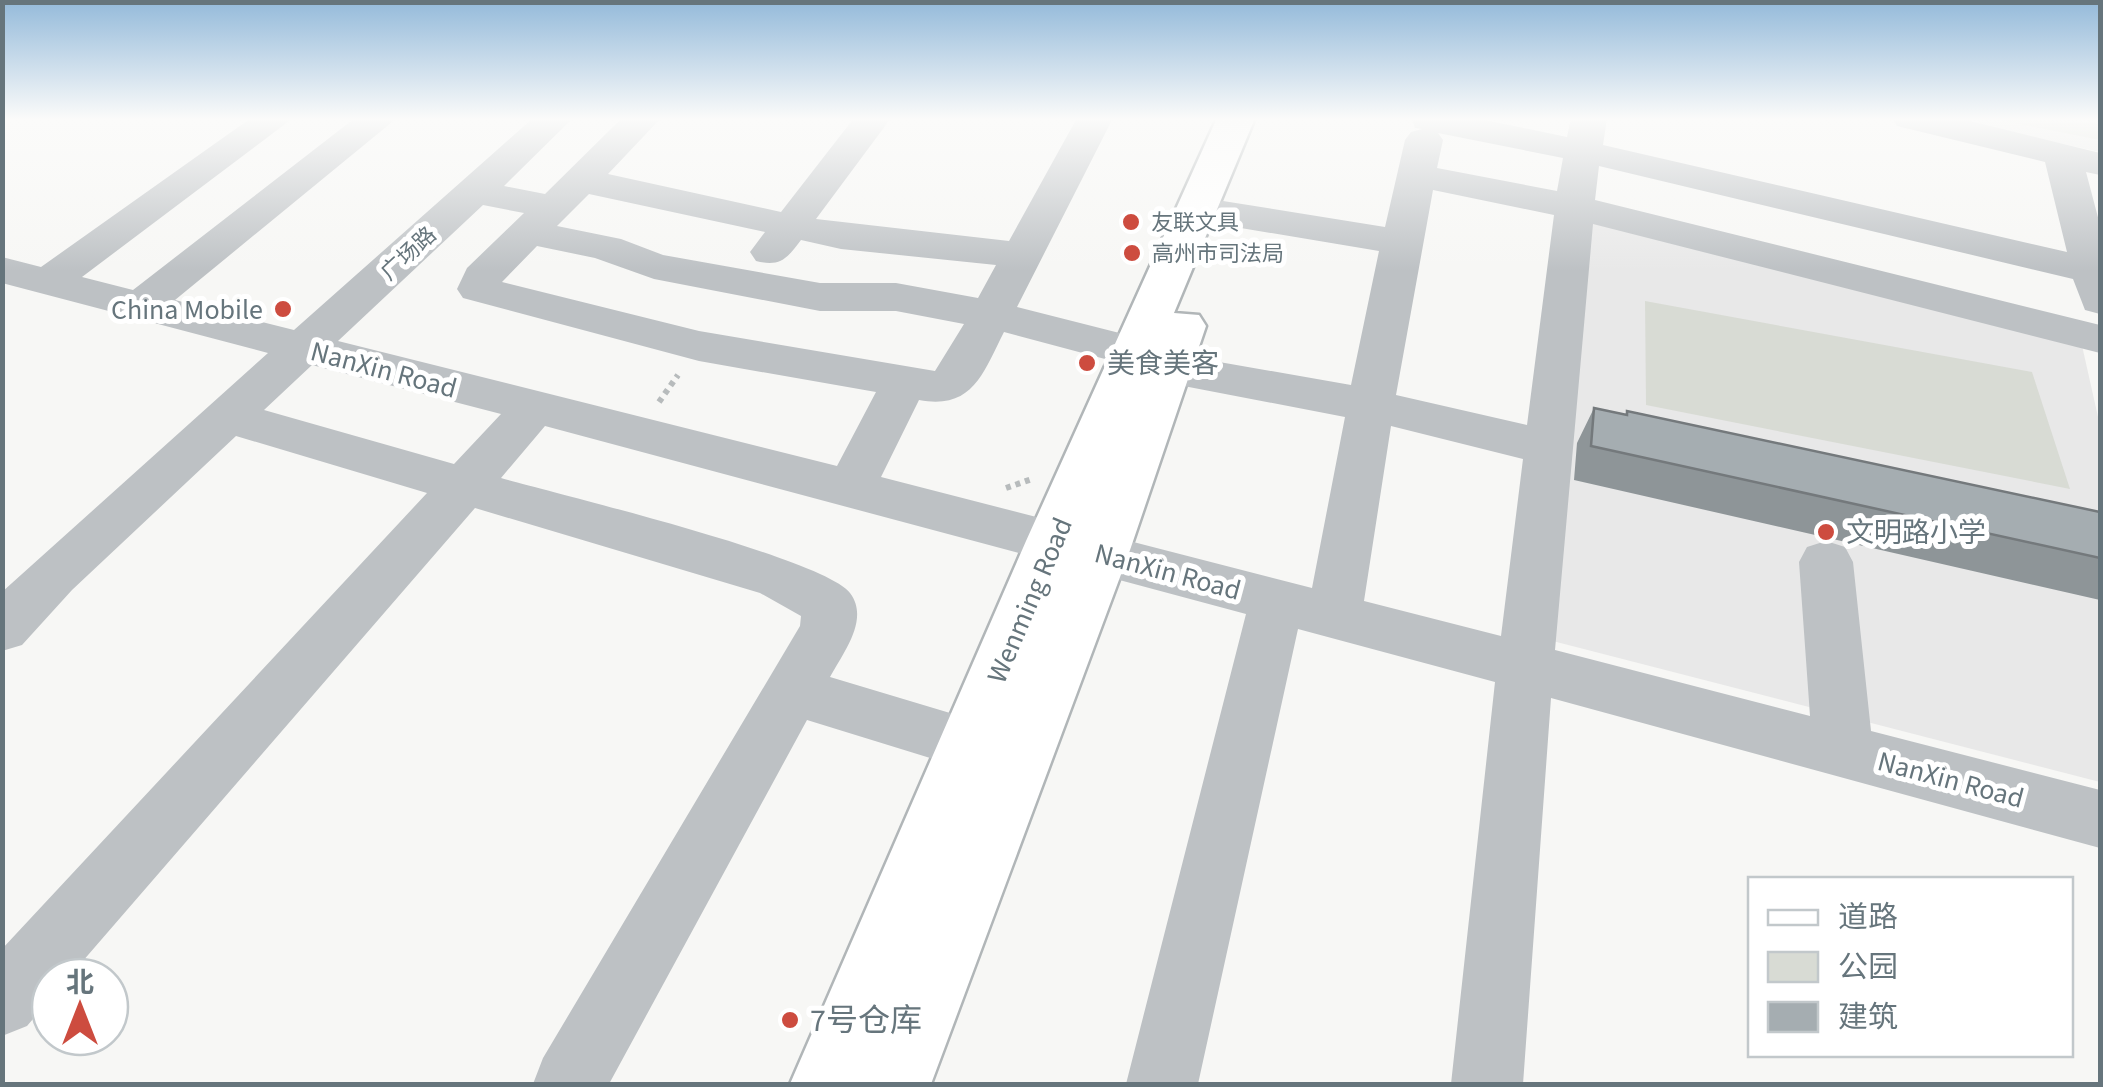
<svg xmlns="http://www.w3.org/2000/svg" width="2103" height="1087" font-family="'Source Sans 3','Noto Sans SC',sans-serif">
<rect width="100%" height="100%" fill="#f7f7f5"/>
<g fill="#e8e8e8">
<polygon points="1955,118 2100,118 2100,152 2041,139"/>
<polygon points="1587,222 2081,341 2100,426 2100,782 1541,638"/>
</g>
<g fill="#d8dbd4">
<polygon points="1989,118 2100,124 2100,140"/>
<polygon points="1645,301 2032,372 2070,489 1646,405"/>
</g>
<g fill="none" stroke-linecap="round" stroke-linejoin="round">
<defs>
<polygon id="major" points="1217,118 1255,118 1174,313 1199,315 1206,326 1129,553 931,1084 790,1084 1026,541"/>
</defs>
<use href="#major" stroke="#b1b6b8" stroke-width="5"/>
<g stroke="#b7bbbc" stroke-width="6" stroke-dasharray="5 5" stroke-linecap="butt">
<polyline points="659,402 678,375"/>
<polyline points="1006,488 1032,479"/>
</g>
<path fill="#bdc1c4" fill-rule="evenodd" d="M251,118H293L82,277L133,290L355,118H397L175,300L294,330L533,118H573L504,186L545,194L622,118H661L608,174L781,212L854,118H891L816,219L1009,241L1077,118H1113L1017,307L1151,341L1158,352L1155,356L1168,353L1351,385L1379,251L1223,225L1209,221L1203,213L1209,205L1223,201L1385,227L1405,140L1411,132L1422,129L1415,128L1411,118H1475L1567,137L1571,118H1607L1603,145L2067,252L2045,162L1897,126L1892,118H1958L2100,153V175L2086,172L2100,225V314L2085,310L2073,279L1599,166L1595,200L2100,325V353L1593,224L1555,650L1810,716L1799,562L1807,547L1826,541L1845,547L1853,562L1871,731L2100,790V848L1551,698L1523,1084H1451L1495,682L1298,629L1198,1084H1126L1246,614L545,426L501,478C557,494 824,558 850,593C870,619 843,653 830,677L990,725L999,744L990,763L969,770L807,720L609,1084H533L543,1058L800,626L801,616L760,593L475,508L69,977H50V999L27,1026L2,1036V949L427,493L236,436L72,590L22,645L2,651V592L268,353L2,283V257L41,267ZM1438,133L1563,158L1557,191L1437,168L1443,140ZM1433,190L1554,215L1527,425L1396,395ZM589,194L765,232L750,252L756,261C780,267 787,259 801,240L841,249L996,265L978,298L896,283H820L663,255L621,239L557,226ZM483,205L524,213L467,268L457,289L463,298L699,361L876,392L837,466L338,341ZM537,246L595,258L654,279L820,311H896L964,324L935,371L699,331L502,282ZM1004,332L1135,367L1148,363L1145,368L1152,379L1168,383L1345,417L1312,588L881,477L919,400C973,410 983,373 1004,332ZM312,365L501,414L454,464L264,410ZM1391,426L1523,459L1501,636L1364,601Z"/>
<use href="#major" fill="#fff" fill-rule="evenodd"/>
</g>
<polygon fill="#8e9598" points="1594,408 1625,415 1627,411 2100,512 2100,600 1574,480 1577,443"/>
<polygon fill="#a5adb1" stroke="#74797c" stroke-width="2.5" points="1594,408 1627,415 1627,411 2100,512 2100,558 1591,446"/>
<linearGradient id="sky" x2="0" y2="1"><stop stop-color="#94bada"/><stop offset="0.44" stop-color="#fbfbfa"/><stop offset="1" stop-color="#fbfbfa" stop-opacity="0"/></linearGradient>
<rect width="2103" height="271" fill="url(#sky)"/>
<g fill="#cd4c3f" stroke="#fff" stroke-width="4">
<circle cx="1131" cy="222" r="10"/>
<circle cx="1132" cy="253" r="10"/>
<circle cx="283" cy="309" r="10"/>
<circle cx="1087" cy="363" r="10"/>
<circle cx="1826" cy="532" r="10"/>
<circle cx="790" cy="1020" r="10"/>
</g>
<g text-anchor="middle" stroke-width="10" stroke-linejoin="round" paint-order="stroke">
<g font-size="22" fill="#66757c" stroke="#fff" text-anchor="start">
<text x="1151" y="230">友联文具</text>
<text x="1152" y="261">高州市司法局</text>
</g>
<g font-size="22" fill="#66757c" stroke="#fff">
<text transform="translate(408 253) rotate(-43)" y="8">广场路</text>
</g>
<g font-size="28" fill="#66757c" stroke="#fff" text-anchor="start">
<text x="263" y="319" text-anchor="end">China Mobile</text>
<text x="1107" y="373">美食美客</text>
<text x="1846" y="542">文明路小学</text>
</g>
<g font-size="28" fill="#66757c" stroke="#fff">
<text transform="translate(384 369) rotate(15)" y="10">NanXin Road</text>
<text transform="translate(1168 571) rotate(15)" y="10">NanXin Road</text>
<text transform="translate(1029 600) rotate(-67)" y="10">Wenming Road</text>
<text transform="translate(1951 779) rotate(15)" y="10">NanXin Road</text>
</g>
<g font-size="32" fill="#66757c" stroke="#fff" text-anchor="start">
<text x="810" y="1031">7号仓库</text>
</g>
</g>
<rect width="2103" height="1087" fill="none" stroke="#66757c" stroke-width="10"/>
<rect x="1748" y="877" width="325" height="180" fill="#ffffff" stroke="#c2c8cb" stroke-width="2.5"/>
<rect x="1768" y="910" width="50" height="15" fill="#ffffff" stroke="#c2c8cb" stroke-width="2.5"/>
<text x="1838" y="927" font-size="30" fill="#66757c">道路</text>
<rect x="1768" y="952" width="50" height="30" fill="#d8dbd4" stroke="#c2c8cb" stroke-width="2.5"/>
<text x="1838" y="977" font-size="30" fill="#66757c">公园</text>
<rect x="1768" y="1002" width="50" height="30" fill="#a5adb1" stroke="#c2c8cb" stroke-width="2.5"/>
<text x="1838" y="1027" font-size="30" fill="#66757c">建筑</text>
<g transform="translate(80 1007)"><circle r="48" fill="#ffffff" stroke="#c2c8cb" stroke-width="2.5"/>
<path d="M0-8L18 38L0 25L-18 38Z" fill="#cd4c3f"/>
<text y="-15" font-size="28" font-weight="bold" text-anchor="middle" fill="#66757c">北</text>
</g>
</svg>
